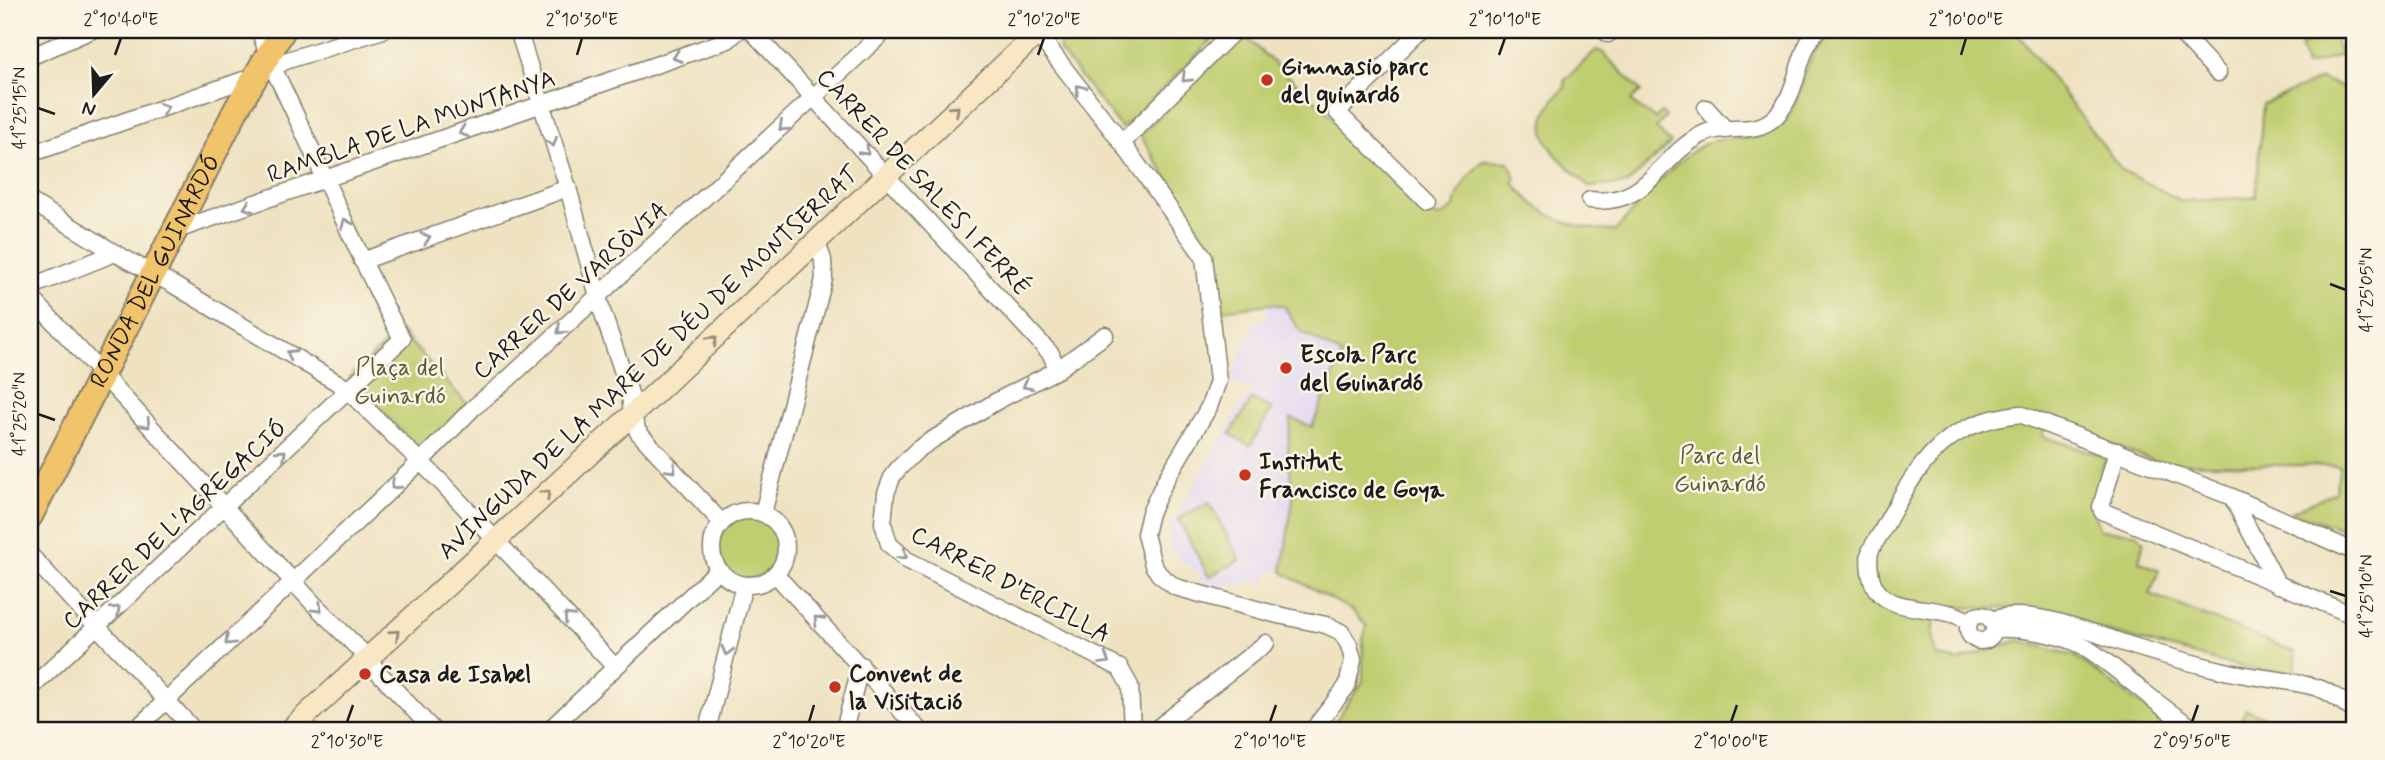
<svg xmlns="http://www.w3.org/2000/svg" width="2385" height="760" font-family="Mynerve,sans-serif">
<rect width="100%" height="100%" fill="#fcf5e5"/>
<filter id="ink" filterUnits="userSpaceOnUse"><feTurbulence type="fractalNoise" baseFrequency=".0143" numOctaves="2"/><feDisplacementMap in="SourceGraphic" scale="14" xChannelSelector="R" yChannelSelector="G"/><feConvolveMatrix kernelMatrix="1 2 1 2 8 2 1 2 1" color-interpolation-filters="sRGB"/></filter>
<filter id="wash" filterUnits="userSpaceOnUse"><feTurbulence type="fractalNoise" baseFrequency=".00686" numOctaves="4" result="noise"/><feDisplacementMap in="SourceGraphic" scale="28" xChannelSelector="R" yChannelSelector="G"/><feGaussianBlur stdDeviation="1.57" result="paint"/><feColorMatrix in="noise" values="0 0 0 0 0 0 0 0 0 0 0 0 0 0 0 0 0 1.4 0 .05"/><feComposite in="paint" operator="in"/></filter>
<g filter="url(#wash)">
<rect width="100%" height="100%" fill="#eee2c1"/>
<polygon fill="#e0d4f4" points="1270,304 1284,306 1300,331 1342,355 1312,428 1292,418 1288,451 1293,498 1282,572 1269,572 1266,582 1254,580 1236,586 1214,585 1198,579 1202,575 1171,552 1168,539 1170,527 1247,395 1255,393 1230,380 1256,321 1261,323"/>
<g fill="#bfce70" stroke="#6e7546" stroke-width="2">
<polygon points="1066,30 1222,30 1122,129 1059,50 1062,34"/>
<path d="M1835,30H2015L2122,170L2182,201L2256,197L2263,104L2321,79L2355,91V533L2291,512L2335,492L2340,466L2160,463L2047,422L2042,436L2106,457L2091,507L2100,530L2135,533L2144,541L2139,561L2159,570L2150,594L2295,652L2296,675L2256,670L2221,662L2024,609L1943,607C1929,627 1931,634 1936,656L1958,661L2018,640L2075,656L2174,730H1329L1363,681V639L1367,626L1353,611L1282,572L1293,498L1288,451L1291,418L1312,427L1342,355L1300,331L1284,306L1270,304L1222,310L1213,251L1140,135L1242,34L1318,103L1425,213L1440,217L1455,207C1458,187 1469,175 1483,161L1509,162L1516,179L1513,182C1540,218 1572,228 1615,231C1638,207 1671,164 1699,147C1723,131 1757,147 1781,126C1801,107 1800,77 1814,53C1819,44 1828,37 1835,30Z"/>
<polygon points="2334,36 2340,55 2306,66 2300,46"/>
<path d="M1596,50L1602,52L1641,91L1631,101C1637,108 1646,111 1655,119L1662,112L1666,117L1656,128L1671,143L1627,184L1590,187C1554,154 1519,131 1566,86L1564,81Z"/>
<polygon points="400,331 468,405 430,448 415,446 349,377"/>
<polygon points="1252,399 1272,409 1250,446 1230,434"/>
<polygon points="1209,502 1240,560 1209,577 1178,519"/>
<circle cx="749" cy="548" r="31"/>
<polygon points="2246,709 2292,730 2236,730"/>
</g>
</g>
<g filter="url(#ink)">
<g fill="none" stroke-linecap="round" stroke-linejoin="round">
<defs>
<g id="street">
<polyline points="518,30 568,188 602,311 630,393 632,415 638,432 721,522"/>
<polyline points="751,30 1051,354 1057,370"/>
<polyline points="1421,30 1337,112 1427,201"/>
<polyline points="2178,30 2218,73"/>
<polyline points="1037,33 1122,143 1204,257 1218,381 1209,407 1165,481 1150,513 1145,534 1153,565 1159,574 1175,587 1278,615 1326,625 1341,632 1349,645 1353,660 1347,686 1313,730"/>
<polyline points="1608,34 1612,30"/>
<polyline points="30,57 92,30"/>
<polyline points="1706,108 1726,130"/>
<polyline points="1122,143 1235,30"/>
<polyline points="30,154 255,76 288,60 383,30"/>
<path d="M1590,200C1648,207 1658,158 1701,135C1724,122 1755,138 1776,116C1799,93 1796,54 1817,30"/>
<polyline points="30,201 115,253 172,284 343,386 442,483 615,667"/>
<polyline points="174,231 728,40 739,30"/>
<polyline points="362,261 568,188"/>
<polyline points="30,287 115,253"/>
<polyline points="30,296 312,602 367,657 379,673 433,730"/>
<polyline points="1105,335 1057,370 997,401 932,440 917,450 899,468 893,475 886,493 883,523 889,544 907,560 1120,668 1130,686 1132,730"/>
<polyline points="2117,451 2101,507 2102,511 2355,616"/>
<polyline points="2232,497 2278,585"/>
<circle cx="749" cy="548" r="37"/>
<polyline points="763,513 824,279 823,260 817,242"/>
<polyline points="30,555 194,730"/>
<polyline points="775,574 919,730"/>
<circle cx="1981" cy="628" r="13"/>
<path d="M1991,620C2032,605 2096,635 2136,647C2165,656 2195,664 2225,671C2254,678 2285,679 2315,687C2330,691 2343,702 2355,712"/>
<path d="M1969,622C1945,603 1894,616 1876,589C1870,580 1868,563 1870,552C1872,546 1877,539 1881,533C1899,500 1918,461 1950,438C1971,423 1994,417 2020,414L2232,497L2355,552"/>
<path d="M1994,629C2019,627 2067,635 2088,649C2126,674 2157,707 2197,730"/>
<path d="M30,689L402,339C356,253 319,162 276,74C269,60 265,44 259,30"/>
<polyline points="135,730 420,462 473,408 507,380 886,30"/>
<polyline points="549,730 718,570"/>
<polyline points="707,730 744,585"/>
<polyline points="844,730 861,665"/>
<polyline points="1155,730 1266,643"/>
</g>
<polyline id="secondary" points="290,730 646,402 1041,30"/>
<g id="primary">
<path id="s1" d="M30,516L237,108L283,30"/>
</g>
</defs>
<use href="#street" stroke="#857f6e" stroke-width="19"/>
<use href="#secondary" stroke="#857f6e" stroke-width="24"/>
<use href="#primary" stroke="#857f6e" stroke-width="28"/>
<use href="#street" stroke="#fff" stroke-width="16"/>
<use href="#secondary" stroke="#f9e7c3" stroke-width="21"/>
<use href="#primary" stroke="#f1c36a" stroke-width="24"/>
</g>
<defs><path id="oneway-chevron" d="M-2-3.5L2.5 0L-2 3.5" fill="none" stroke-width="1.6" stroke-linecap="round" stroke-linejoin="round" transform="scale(1.75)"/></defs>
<g stroke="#999">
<use href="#oneway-chevron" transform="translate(677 57) rotate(161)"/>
<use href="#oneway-chevron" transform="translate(1186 78) rotate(135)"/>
<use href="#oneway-chevron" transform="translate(1080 89) rotate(-128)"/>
<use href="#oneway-chevron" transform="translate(164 108) rotate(-19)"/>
<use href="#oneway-chevron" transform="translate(783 127) rotate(138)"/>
<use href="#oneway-chevron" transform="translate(463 132) rotate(160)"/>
<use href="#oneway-chevron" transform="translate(552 142) rotate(71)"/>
<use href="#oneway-chevron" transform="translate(865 151) rotate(47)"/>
<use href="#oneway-chevron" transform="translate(248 207) rotate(161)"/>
<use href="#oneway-chevron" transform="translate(346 223) rotate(-112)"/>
<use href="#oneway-chevron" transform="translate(426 238) rotate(-19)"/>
<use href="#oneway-chevron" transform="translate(561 330) rotate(137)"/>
<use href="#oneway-chevron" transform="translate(291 354) rotate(-149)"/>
<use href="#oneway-chevron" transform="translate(1027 385) rotate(152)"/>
<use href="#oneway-chevron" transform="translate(146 424) rotate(47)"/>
<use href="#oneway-chevron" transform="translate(282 454) rotate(-43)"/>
<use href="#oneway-chevron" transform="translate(672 469) rotate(47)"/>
<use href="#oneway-chevron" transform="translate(395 485) rotate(137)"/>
<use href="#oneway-chevron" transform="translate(903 555) rotate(38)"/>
<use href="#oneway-chevron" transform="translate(318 608) rotate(44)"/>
<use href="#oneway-chevron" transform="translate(116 610) rotate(-43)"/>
<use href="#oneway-chevron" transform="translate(568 617) rotate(-133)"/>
<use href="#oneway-chevron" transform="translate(818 620) rotate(-133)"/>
<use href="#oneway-chevron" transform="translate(229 641) rotate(136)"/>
<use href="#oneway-chevron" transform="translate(727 651) rotate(104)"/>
<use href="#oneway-chevron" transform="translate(1105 660) rotate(30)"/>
</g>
<g stroke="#968c78">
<use href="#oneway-chevron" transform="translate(955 110) rotate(-43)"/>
<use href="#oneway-chevron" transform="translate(713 340) rotate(-43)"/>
<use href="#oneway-chevron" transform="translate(546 494) rotate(-44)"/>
<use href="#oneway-chevron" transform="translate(395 634) rotate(-42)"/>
</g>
</g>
<path fill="none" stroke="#1c1c1c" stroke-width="2.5" d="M115,55L121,38M577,55L582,38M1038,55L1044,38M1499,55L1505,38M1961,55L1966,38M38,108L55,114M2330,284L2346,290M38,414L55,420M2330,591L2346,596M347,722L353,705M809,722L814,705M1270,722L1276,705M1731,722L1737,705M2192,722L2198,705"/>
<g fill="#c8321e" stroke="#fcf5e5" stroke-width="2.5">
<circle cx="1267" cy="80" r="7"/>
<circle cx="1286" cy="368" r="7"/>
<circle cx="1245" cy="475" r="7"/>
<circle cx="365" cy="674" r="7"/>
<circle cx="835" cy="687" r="7"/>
</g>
<g text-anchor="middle" stroke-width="5" stroke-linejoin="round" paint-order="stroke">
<g font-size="24" font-weight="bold" fill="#1c1c1c" stroke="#fcf5e5" text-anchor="start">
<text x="1281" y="74">Gimnasio parc<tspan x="1281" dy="28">del guinardó</tspan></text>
<text x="1300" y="362">Escola Parc<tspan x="1300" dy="28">del Guinardó</tspan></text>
<text x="1259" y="469">Institut<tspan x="1259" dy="28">Francisco de Goya</tspan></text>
<text x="849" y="681">Convent de<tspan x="849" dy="28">la Visitació</tspan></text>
<text x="379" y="682">Casa de Isabel</text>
</g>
<g font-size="24" fill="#1c1c1c" stroke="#fcf5e5">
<text transform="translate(411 126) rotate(-19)" y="8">RAMBLA DE LA MUNTANYA</text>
<text transform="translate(924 182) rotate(47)" y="8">CARRER DE SALES I FERRÉ</text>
<text dy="8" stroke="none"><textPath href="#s1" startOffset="275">RONDA DEL GUINARDÓ</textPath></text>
<text transform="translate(570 290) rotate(-42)" y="8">CARRER DE VARSÒVIA</text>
<text transform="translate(648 362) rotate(-43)" y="8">AVINGUDA DE LA MARE DE DÉU DE MONTSERRAT</text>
<text transform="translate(174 524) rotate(-43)" y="8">CARRER DE L'AGREGACIÓ</text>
<text transform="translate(1011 584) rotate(28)" y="8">CARRER D'ERCILLA</text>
</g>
<g font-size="24" fill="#555a39" stroke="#fcf5e5">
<text x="400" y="375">Plaça del<tspan x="400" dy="28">Guinardó</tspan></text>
<text x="1720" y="463">Parc del<tspan x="1720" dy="28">Guinardó</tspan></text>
</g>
</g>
<rect width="2385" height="760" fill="none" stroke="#fcf5e5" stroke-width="77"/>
<g transform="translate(94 94) rotate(199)" stroke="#fcf5e5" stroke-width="5" paint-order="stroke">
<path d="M0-5L12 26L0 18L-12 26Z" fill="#1c1c1c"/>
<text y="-10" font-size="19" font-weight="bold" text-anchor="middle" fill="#1c1c1c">N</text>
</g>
<rect x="38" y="38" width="2308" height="684" fill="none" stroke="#1c1c1c" stroke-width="2.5"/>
<g font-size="18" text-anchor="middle" fill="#1c1c1c">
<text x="121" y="25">2°10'40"E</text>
<text x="582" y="25">2°10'30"E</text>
<text x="1044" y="25">2°10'20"E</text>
<text x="1505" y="25">2°10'10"E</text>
<text x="1966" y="25">2°10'00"E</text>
<text transform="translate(19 108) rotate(-90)" y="6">41°25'15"N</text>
<text transform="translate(2366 290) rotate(-90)" y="6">41°25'05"N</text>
<text transform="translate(19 414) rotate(-90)" y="6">41°25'20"N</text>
<text transform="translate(2366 596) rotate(-90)" y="6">41°25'10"N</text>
<text x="347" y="747">2°10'30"E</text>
<text x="809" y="747">2°10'20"E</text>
<text x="1270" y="747">2°10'10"E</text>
<text x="1731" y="747">2°10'00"E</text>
<text x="2192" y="747">2°09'50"E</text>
</g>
</svg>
